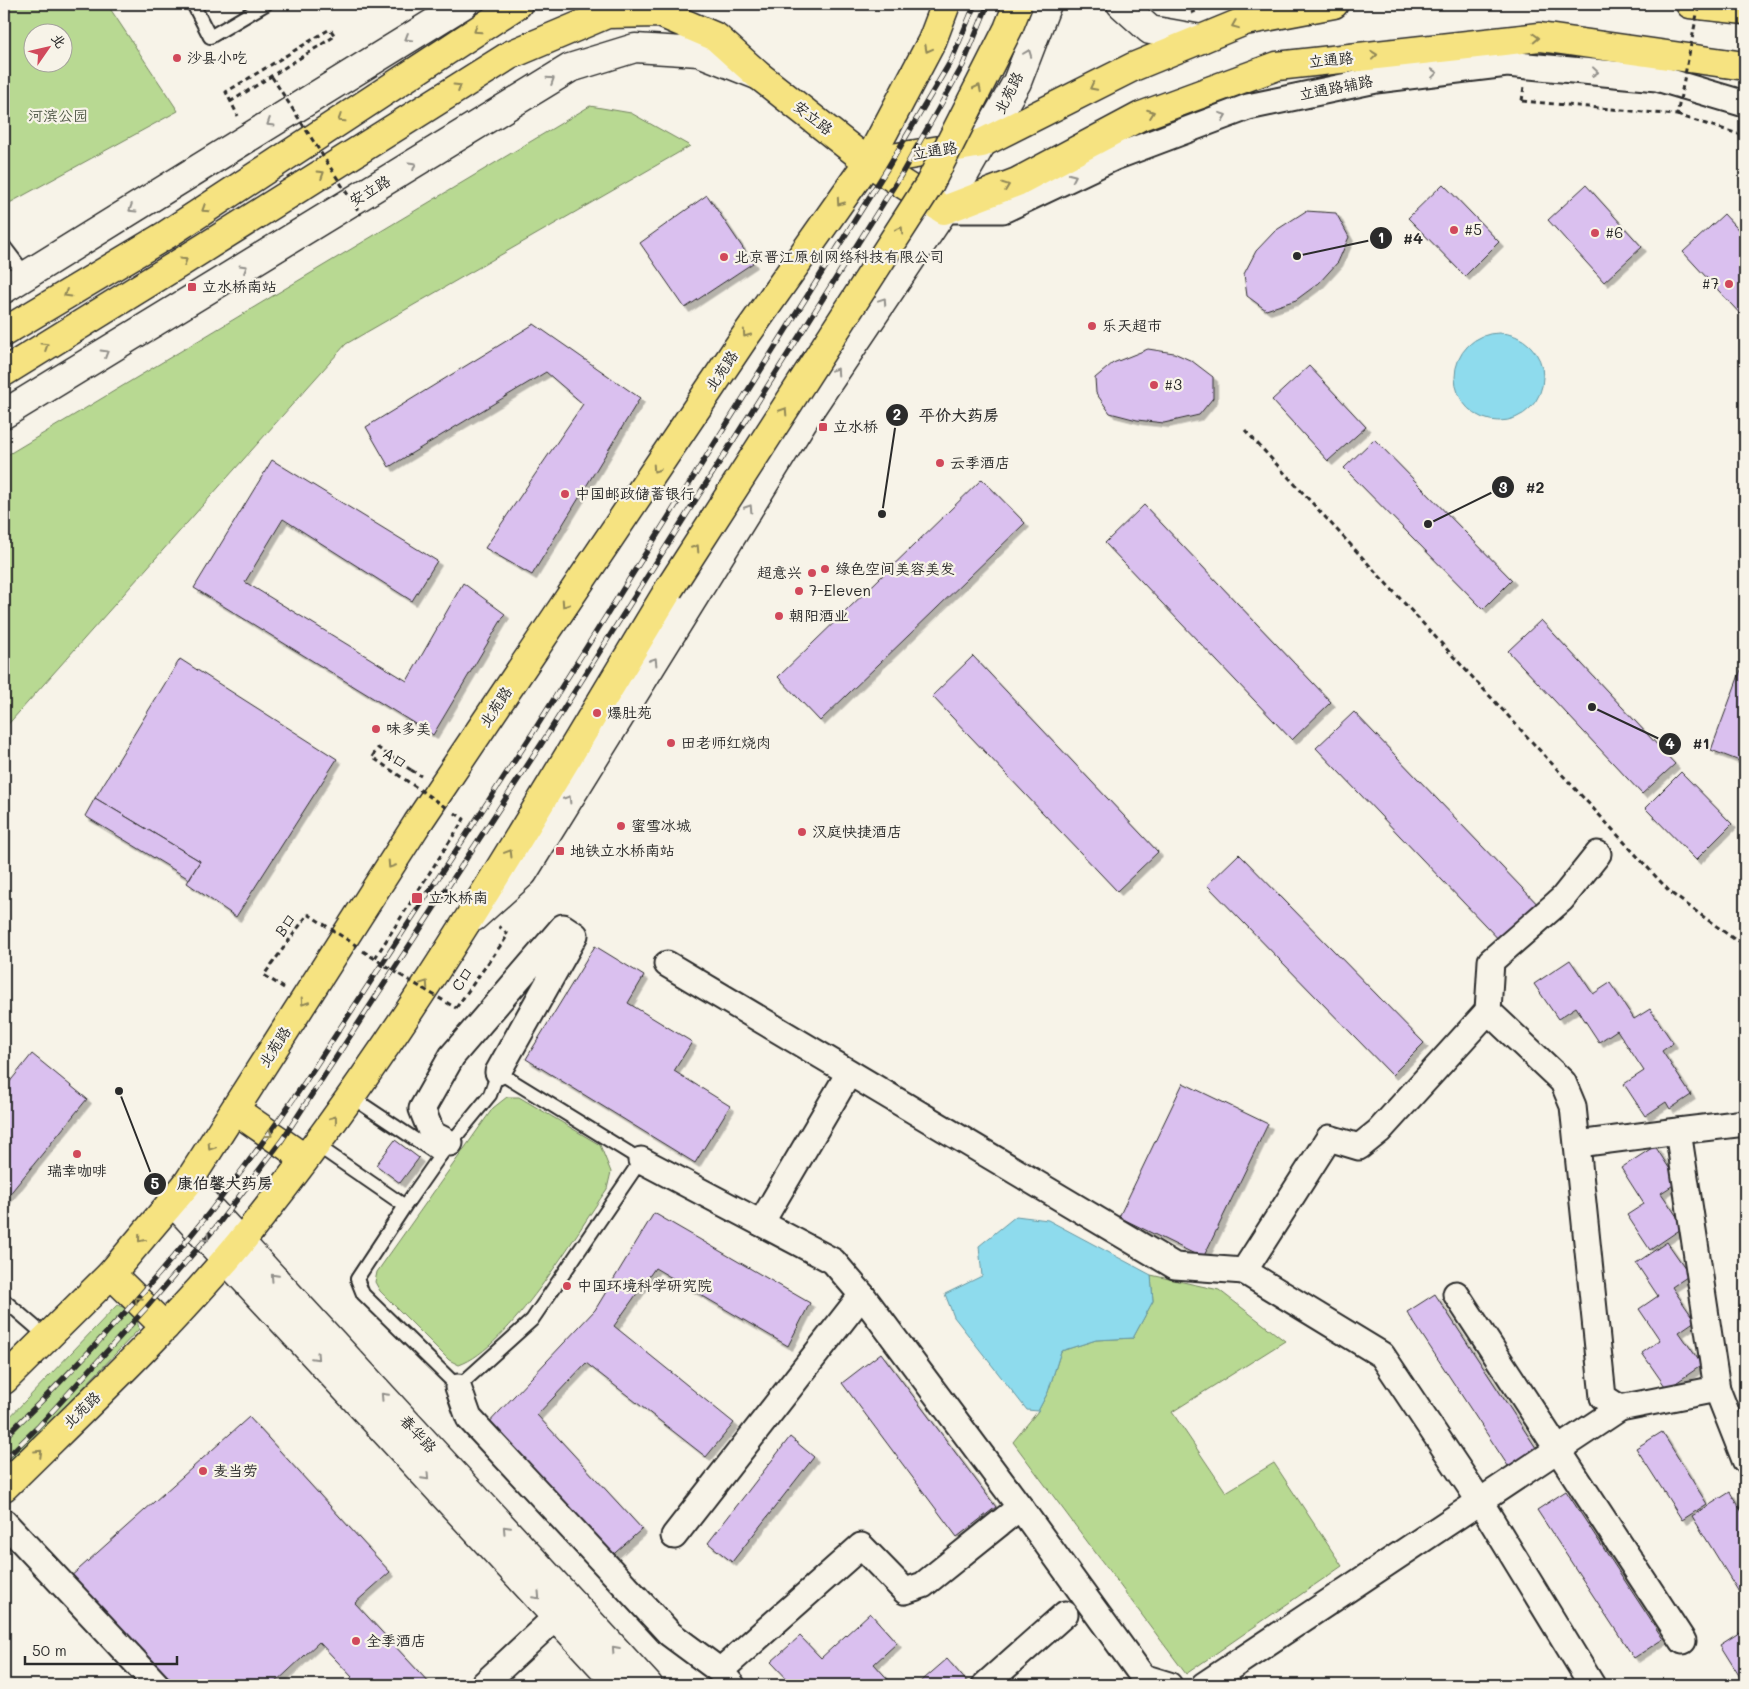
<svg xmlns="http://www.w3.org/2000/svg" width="1749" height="1689" font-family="Mali,'LXGW WenKai TC',sans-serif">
<defs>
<filter id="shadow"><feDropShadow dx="4.5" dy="4.5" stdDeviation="0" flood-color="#0004"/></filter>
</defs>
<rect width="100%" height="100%" fill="#f7f3e8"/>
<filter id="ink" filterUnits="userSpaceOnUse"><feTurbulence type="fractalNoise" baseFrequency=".02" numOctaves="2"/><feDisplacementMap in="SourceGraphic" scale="10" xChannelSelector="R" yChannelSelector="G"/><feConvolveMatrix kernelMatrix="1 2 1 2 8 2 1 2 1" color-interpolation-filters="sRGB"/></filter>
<g filter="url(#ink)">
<g fill="#b8d992" stroke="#72825e" fill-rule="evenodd">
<path d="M4,4H107L178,111L4,206ZM32,32H62V62H32Z"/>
<polygon points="590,106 631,113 690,146 346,344 4,729 4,457"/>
<path d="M507,1097H519L600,1145L611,1172L607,1189C576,1234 509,1348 459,1365L449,1360L380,1291L375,1282L377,1272L493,1108Z"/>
<polygon points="1151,1275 1219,1290 1285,1341 1172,1412 1226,1492 1274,1463 1342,1566 1186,1674 1013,1442 1038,1411 1048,1392 1061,1351 1096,1340 1133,1338 1153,1301"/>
<polygon points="117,1305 135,1311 139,1329 4,1471 4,1423"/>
</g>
<g fill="#8edbed" stroke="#66959f">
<circle cx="1499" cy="377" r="44"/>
<polygon points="1016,1216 1048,1220 1151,1275 1153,1301 1133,1338 1096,1340 1061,1351 1048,1392 1038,1411 1027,1410 954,1317 945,1294 982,1276 979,1246"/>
</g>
<g fill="#dac0ef" stroke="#2b2b2b" filter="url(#shadow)">
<polygon points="1443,184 1499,242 1465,276 1408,218"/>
<polygon points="1586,185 1642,247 1604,282 1548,220"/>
<polygon points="707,195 753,263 685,308 640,243"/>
<polygon points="1306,211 1336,213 1349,237 1338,262 1319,283 1296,300 1266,310 1247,296 1244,274 1256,251 1275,231"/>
<polygon points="1724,214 1745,237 1745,315 1743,317 1683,252"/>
<polygon points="534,324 640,398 532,575 485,548 583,404 546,372 389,467 366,427"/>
<polygon points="1148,349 1174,353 1192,361 1213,377 1213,398 1199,415 1164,423 1137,420 1110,413 1096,393 1095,378 1113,363"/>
<polygon points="1309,366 1366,427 1328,461 1272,400"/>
<polygon points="1374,439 1512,580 1483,609 1344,468"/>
<polygon points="272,460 437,561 412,601 283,519 245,582 407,681 463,583 505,614 433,735 194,588"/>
<polygon points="982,479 1025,523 820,721 778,677"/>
<polygon points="1144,505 1331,702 1292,740 1105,543"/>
<polygon points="1541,620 1675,764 1642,794 1508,651"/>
<polygon points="973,656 1158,852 1117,891 932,696"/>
<polygon points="180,659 337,759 236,917 187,883 200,861 95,798"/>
<polygon points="1745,659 1745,763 1711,750"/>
<polygon points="1354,712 1543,910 1505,946 1316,748"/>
<polygon points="1681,772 1732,824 1696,860 1645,808"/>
<polygon points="95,798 200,861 189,879 85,816"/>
<polygon points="1239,854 1424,1043 1392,1075 1207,885"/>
<polygon points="595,946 644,976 628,1003 692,1042 674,1071 730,1106 695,1163 526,1059"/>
<polygon points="1570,960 1593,994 1610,983 1634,1019 1650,1009 1673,1043 1662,1051 1691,1095 1670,1109 1666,1102 1645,1116 1624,1084 1644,1071 1617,1030 1599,1042 1576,1007 1558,1019 1534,984"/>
<polygon points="32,1054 87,1099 4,1201 4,1089"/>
<polygon points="1183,1083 1268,1124 1203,1258 1119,1217"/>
<polygon points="395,1140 419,1158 400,1183 376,1165"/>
<polygon points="1655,1146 1678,1182 1661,1193 1684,1227 1650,1250 1627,1215 1644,1204 1621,1168"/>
<polygon points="654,1213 810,1303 788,1346 655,1268 614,1326 734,1423 706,1457 586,1363 537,1415 642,1529 607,1560 483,1429 595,1310"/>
<polygon points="1667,1242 1690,1275 1672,1287 1695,1321 1679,1332 1702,1365 1667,1389 1642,1353 1660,1340 1639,1309 1658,1296 1636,1263"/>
<polygon points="1435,1294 1538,1451 1510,1469 1407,1312"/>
<polygon points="881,1353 996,1507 957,1537 842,1383"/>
<polygon points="249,1417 390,1572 355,1603 431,1685 344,1685 352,1677 319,1642 273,1685 165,1685 69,1578"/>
<polygon points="1662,1432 1707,1504 1682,1520 1636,1448"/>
<polygon points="790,1437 814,1457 732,1562 708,1543"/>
<polygon points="1566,1491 1663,1639 1634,1658 1537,1510"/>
<polygon points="1730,1492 1745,1517 1745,1602 1692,1516"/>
<polygon points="870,1613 897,1643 874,1664 893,1685 793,1685 771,1662 800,1636 821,1658"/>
<polygon points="1745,1629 1745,1685 1720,1645"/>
<polygon points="947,1659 968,1683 965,1685 917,1685"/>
</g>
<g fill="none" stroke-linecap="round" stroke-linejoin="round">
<defs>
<g id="lane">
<polyline points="193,4 210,37 266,4"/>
<polyline points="4,246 26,275"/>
<polyline points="350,1096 440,1156"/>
<polyline points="315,1144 405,1206 357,1279 363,1294 458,1387 532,1320 641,1160 498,1072 490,1095 440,1156 405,1206"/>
<polyline points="4,1300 48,1338"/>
</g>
<g id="street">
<polyline points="949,210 1003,210 1115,157 1248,107 1376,80 1507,64 1657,78 1745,104"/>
<polyline points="667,964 1175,1266 1244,1271"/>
<polyline points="1488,1011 1491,961 1562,899 1598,854"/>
<polyline points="450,1143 432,1134 422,1109 452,1056 563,927 575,935 498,1072"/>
<polyline points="1578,1144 1678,1131"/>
<polyline points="641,1160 833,1261 862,1295 674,1536"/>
<polyline points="761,1223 849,1073"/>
<polyline points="1456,1294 1683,1641"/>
<polyline points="862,1295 1020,1507"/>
<polyline points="458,1387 469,1418 670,1634 720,1671"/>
<polyline points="1717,1389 1745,1460"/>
<polyline points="4,1522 157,1685"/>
<polyline points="483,1685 556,1617"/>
<polyline points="732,1685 720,1671 861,1546 905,1591 923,1585 1020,1507 1143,1677 1169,1685"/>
<polyline points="985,1685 1065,1614"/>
<polyline points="1204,1685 1620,1408"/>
<polyline points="1592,1685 1479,1500 1382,1355 1244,1271 1329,1138 1359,1147 1379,1131 1488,1011 1563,1082 1573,1106 1603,1397 1620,1408 1717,1389 1678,1131 1745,1123"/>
</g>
<g id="secondary">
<polyline points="1121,4 1150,30 1201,39"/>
<polyline points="4,289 464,4"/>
<polyline points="4,414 570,68 635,48 699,52 757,75"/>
<polyline points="474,917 523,873 811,408 944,210 1017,82 1047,4"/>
<polyline points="187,1184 648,1685"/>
<polyline points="173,1202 619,1685"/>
</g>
<g id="primary">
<polyline points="1690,4 1745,10"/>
<polyline points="868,162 982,143 1133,67 1245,21 1334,4"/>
<polyline points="4,332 166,235 518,4"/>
<polyline points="4,372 180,263 510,55 607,14 660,13 716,37 758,75 868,162 944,210 1017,182 1141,116 1277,66 1540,37 1745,66"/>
<polyline points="235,1110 304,1158"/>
<polyline points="111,1274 165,1327"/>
<polyline points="4,1380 111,1274 187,1184 417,824 744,338 868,162 932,41 946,4"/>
<path d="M4,1487C84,1408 167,1331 239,1244C405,1041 534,811 669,589"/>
</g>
</defs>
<use href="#lane" stroke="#2b2b2b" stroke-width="16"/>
<use href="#street" stroke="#2b2b2b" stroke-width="29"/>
<use href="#secondary" stroke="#2b2b2b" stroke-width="31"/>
<use href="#primary" stroke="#2b2b2b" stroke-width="31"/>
<g stroke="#2b2b2b" stroke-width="3" stroke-dasharray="5 4" stroke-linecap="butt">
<polyline points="1191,13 1214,4"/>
<polyline points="1522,101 1524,86"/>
<polyline points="230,102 335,36 330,29 226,92 238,116"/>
<polyline points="1677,115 1745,136"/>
<polyline points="1245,430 1671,893 1734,939 1745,943"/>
<polyline points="411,770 421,776"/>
<polyline points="363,951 400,975"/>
<polyline points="375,958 464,819 452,811"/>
<polyline points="284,988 264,975 308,914"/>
<polyline points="456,1008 508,935 499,926"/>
</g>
<use href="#lane" stroke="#f7f3e8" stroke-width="12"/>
<use href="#street" stroke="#f7f3e8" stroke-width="25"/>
<use href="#secondary" stroke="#f7f3e8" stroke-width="28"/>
<use href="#primary" stroke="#f6e381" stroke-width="28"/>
<defs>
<g id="rail">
<path d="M4,1438C116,1330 218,1211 305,1082L532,734L887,169L952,59L975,4"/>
<polyline points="4,1460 38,1427 147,1307 216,1227 282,1140 542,743 901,175 963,65 988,4"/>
</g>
</defs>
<use href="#rail" stroke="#2b2b2b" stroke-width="5.5"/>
<use href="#rail" stroke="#f7f3e8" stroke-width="4" stroke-dasharray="11" stroke-linecap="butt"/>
<defs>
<polyline id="primary-bridge" points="669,589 929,185 1008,29 1018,4"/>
</defs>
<use href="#primary-bridge" stroke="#2b2b2b" stroke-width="31" stroke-linecap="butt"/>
<g stroke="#2b2b2b" stroke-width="3" stroke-dasharray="5 4" stroke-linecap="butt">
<polyline points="272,77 361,215"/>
<polyline points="1522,101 1677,115 1699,4"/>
<polyline points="411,770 378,748 372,757 448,809"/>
<polyline points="308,914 360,948"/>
<polyline points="400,975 456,1008"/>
</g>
<use href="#primary-bridge" stroke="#f6e381" stroke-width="28"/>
</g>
<defs><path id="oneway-chevron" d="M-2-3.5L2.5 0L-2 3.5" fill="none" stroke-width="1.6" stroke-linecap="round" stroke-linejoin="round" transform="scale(1.25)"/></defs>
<g stroke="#908756">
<use href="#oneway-chevron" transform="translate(1235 25) rotate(158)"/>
<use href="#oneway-chevron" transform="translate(477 30) rotate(147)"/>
<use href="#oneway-chevron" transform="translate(1536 38) rotate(-2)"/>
<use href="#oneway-chevron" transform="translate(928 49) rotate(118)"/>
<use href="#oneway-chevron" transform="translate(1374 55) rotate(-6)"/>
<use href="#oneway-chevron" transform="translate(458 87) rotate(-32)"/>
<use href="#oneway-chevron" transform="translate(1093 87) rotate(153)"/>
<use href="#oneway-chevron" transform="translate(978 88) rotate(-63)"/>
<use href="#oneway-chevron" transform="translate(1151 113) rotate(-20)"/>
<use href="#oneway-chevron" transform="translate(341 119) rotate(147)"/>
<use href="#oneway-chevron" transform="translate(321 174) rotate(-32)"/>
<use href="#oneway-chevron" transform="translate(1006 186) rotate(-21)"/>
<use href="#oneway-chevron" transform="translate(840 202) rotate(125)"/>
<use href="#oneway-chevron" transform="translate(205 209) rotate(147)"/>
<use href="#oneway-chevron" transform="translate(900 230) rotate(-57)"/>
<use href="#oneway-chevron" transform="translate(184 261) rotate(-32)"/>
<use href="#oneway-chevron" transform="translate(67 294) rotate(149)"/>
<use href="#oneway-chevron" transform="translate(746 334) rotate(125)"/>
<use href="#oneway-chevron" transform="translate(45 346) rotate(-32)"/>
<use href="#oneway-chevron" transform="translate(784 411) rotate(-57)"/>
<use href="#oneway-chevron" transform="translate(656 469) rotate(124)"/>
<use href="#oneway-chevron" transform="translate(696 548) rotate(-57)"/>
<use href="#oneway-chevron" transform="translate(565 604) rotate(124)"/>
<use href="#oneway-chevron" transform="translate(509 853) rotate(-59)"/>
<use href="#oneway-chevron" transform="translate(391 865) rotate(123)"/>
<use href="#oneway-chevron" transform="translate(425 984) rotate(-56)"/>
<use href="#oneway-chevron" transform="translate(304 1002) rotate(123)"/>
<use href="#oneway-chevron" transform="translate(334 1119) rotate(-53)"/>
<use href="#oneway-chevron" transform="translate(269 1134) rotate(35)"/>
<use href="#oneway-chevron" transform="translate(211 1147) rotate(123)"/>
<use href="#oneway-chevron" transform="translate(141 1239) rotate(130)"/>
<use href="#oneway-chevron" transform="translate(138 1300) rotate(-135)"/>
<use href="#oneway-chevron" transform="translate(39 1453) rotate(-44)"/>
</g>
<g stroke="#918f8a">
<use href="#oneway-chevron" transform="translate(408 38) rotate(149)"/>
<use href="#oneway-chevron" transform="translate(1028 53) rotate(-69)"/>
<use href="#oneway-chevron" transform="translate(1595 72) rotate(6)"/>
<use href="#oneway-chevron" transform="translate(1434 73) rotate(-7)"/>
<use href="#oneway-chevron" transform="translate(551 80) rotate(-33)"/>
<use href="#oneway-chevron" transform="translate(1223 116) rotate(-21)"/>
<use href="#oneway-chevron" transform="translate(270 123) rotate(148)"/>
<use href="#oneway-chevron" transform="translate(413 165) rotate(-31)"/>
<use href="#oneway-chevron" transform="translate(1073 177) rotate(-25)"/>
<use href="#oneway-chevron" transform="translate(132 209) rotate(148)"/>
<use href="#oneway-chevron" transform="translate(244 268) rotate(-31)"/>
<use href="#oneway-chevron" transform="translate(883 301) rotate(-56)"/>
<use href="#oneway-chevron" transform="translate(105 353) rotate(-31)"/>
<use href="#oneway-chevron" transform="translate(836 371) rotate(-56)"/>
<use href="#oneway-chevron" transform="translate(749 508) rotate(-58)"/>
<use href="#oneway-chevron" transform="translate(654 661) rotate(-58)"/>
<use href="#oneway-chevron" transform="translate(568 799) rotate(-58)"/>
<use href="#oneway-chevron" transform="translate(206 1238) rotate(47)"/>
<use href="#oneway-chevron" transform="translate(274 1277) rotate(-133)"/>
<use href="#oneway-chevron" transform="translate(316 1357) rotate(47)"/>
<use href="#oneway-chevron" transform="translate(384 1396) rotate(-133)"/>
<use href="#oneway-chevron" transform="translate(426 1477) rotate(47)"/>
<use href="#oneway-chevron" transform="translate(506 1529) rotate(-133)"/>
<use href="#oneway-chevron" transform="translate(537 1596) rotate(47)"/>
<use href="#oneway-chevron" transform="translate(615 1649) rotate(-132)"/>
</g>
</g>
<g fill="#d1495b" stroke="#f7f3e8" stroke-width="2">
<circle cx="177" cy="58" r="5"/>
<circle cx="1454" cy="230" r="5"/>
<circle cx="1595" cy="233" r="5"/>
<circle cx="724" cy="257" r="5"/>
<circle cx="1729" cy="284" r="5"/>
<rect x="187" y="282" width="10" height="10" rx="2.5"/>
<circle cx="1092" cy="326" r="5"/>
<circle cx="1154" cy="385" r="5"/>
<rect x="818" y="422" width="10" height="10" rx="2.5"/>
<circle cx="940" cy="463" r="5"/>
<circle cx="565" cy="494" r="5"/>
<circle cx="825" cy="569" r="5"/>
<circle cx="812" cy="573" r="5"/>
<circle cx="799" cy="591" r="5"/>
<circle cx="779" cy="616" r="5"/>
<circle cx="597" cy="713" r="5"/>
<circle cx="376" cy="729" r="5"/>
<circle cx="671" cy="743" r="5"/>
<circle cx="621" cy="826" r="5"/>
<circle cx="802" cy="832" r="5"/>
<rect x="555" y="846" width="10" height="10" rx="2.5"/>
<rect x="411" y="892" width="12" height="12" rx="2.5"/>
<circle cx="77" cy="1154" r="5"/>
<circle cx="567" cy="1286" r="5"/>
<circle cx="203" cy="1471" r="5"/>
<circle cx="356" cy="1641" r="5"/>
</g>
<g text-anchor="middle" stroke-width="4.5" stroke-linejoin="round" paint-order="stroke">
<g font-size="15" fill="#2b2b2b" stroke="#f7f3e8" text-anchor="start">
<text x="187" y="63">沙县小吃</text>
<text x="1464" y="235">#5</text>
<text x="1605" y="238">#6</text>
<text x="734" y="262">北京晋江原创网络科技有限公司</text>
<text x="1719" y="289" text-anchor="end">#7</text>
<text x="202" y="292">立水桥南站</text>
<text x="1102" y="331">乐天超市</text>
<text x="1164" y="390">#3</text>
<text x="833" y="432">立水桥</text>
<text x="950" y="468">云季酒店</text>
<text x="575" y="499">中国邮政储蓄银行</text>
<text x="835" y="574">绿色空间美容美发</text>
<text x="802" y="578" text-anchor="end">超意兴</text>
<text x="809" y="596">7-Eleven</text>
<text x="789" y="621">朝阳酒业</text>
<text x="607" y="718">爆肚苑</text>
<text x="386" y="734">味多美</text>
<text x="681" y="748">田老师红烧肉</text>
<text x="631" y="831">蜜雪冰城</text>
<text x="812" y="837">汉庭快捷酒店</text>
<text x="570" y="856">地铁立水桥南站</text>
<text x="428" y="903">立水桥南</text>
<text x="77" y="1176" text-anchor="middle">瑞幸咖啡</text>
<text x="577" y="1291">中国环境科学研究院</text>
<text x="213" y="1476">麦当劳</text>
<text x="366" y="1646">全季酒店</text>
</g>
<g font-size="15" fill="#2b2b2b" stroke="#f7f3e8">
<text transform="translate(1331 60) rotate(-6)" y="5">立通路</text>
<text transform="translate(1336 88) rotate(-11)" y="5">立通路辅路</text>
<text transform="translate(1009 93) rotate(-63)" y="5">北苑路</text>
<text transform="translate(813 118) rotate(38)" y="5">安立路</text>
<text transform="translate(935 151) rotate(-9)" y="5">立通路</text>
<text transform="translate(370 191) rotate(-31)" y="5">安立路</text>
<text transform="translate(722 371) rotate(-56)" y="5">北苑路</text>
<text transform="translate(496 707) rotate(-56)" y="5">北苑路</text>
<text transform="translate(395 759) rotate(34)" y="5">A口</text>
<text transform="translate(286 925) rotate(-54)" y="5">B口</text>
<text transform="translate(463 979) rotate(-55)" y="5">C口</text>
<text transform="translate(275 1047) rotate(-57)" y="5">北苑路</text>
<text transform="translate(82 1410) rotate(-44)" y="5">北苑路</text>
<text transform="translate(418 1434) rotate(47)" y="5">春华路</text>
</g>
<g font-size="15" fill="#4e5645" stroke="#f7f3e8">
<text x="58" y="121">河滨公园</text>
</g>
</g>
<path fill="none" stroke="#2b2b2b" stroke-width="2" d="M1297 256L1381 238M882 514L897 415M1428 524L1503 487M1592 707L1670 744M119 1091L155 1184"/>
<g fill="#2b2b2b" stroke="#f7f3e8" stroke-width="2">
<circle cx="1297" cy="256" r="5"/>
<circle cx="882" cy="514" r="5"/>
<circle cx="1428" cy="524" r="5"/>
<circle cx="1592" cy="707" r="5"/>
<circle cx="119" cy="1091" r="5"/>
<circle cx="1381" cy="238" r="12"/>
<circle cx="897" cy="415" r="12"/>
<circle cx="1503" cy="487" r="12"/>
<circle cx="1670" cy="744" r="12"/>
<circle cx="155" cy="1184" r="12"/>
</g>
<g font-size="15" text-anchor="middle" font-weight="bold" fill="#fff">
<text x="1381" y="243">1</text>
<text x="897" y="420">2</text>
<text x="1503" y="493">3</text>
<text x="1670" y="749">4</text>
<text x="155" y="1189">5</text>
</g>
<g font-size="16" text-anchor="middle" font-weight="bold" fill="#2b2b2b" stroke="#f7f3e8" stroke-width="4.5" stroke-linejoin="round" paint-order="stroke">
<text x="1413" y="244">#4</text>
<text x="959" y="421">平价大药房</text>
<text x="1535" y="493">#2</text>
<text x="1701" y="749">#1</text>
<text x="225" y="1189">康伯馨大药房</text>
</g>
<rect width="1749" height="1689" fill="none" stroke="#f7f3e8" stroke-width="20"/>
<rect x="10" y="10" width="1729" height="1669" fill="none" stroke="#2b2b2b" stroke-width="2" filter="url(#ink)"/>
<g transform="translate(48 48) rotate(56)"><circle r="24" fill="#f7f3e8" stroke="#a5a39c"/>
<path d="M0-4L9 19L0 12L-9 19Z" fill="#d1495b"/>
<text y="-8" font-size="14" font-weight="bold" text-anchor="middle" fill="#2b2b2b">北</text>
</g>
<path d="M25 1656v8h152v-8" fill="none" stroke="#2b2b2b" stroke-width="2.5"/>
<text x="32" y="1656" font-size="15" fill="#2b2b2b" stroke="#f7f3e8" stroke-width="4" paint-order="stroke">50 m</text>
</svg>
